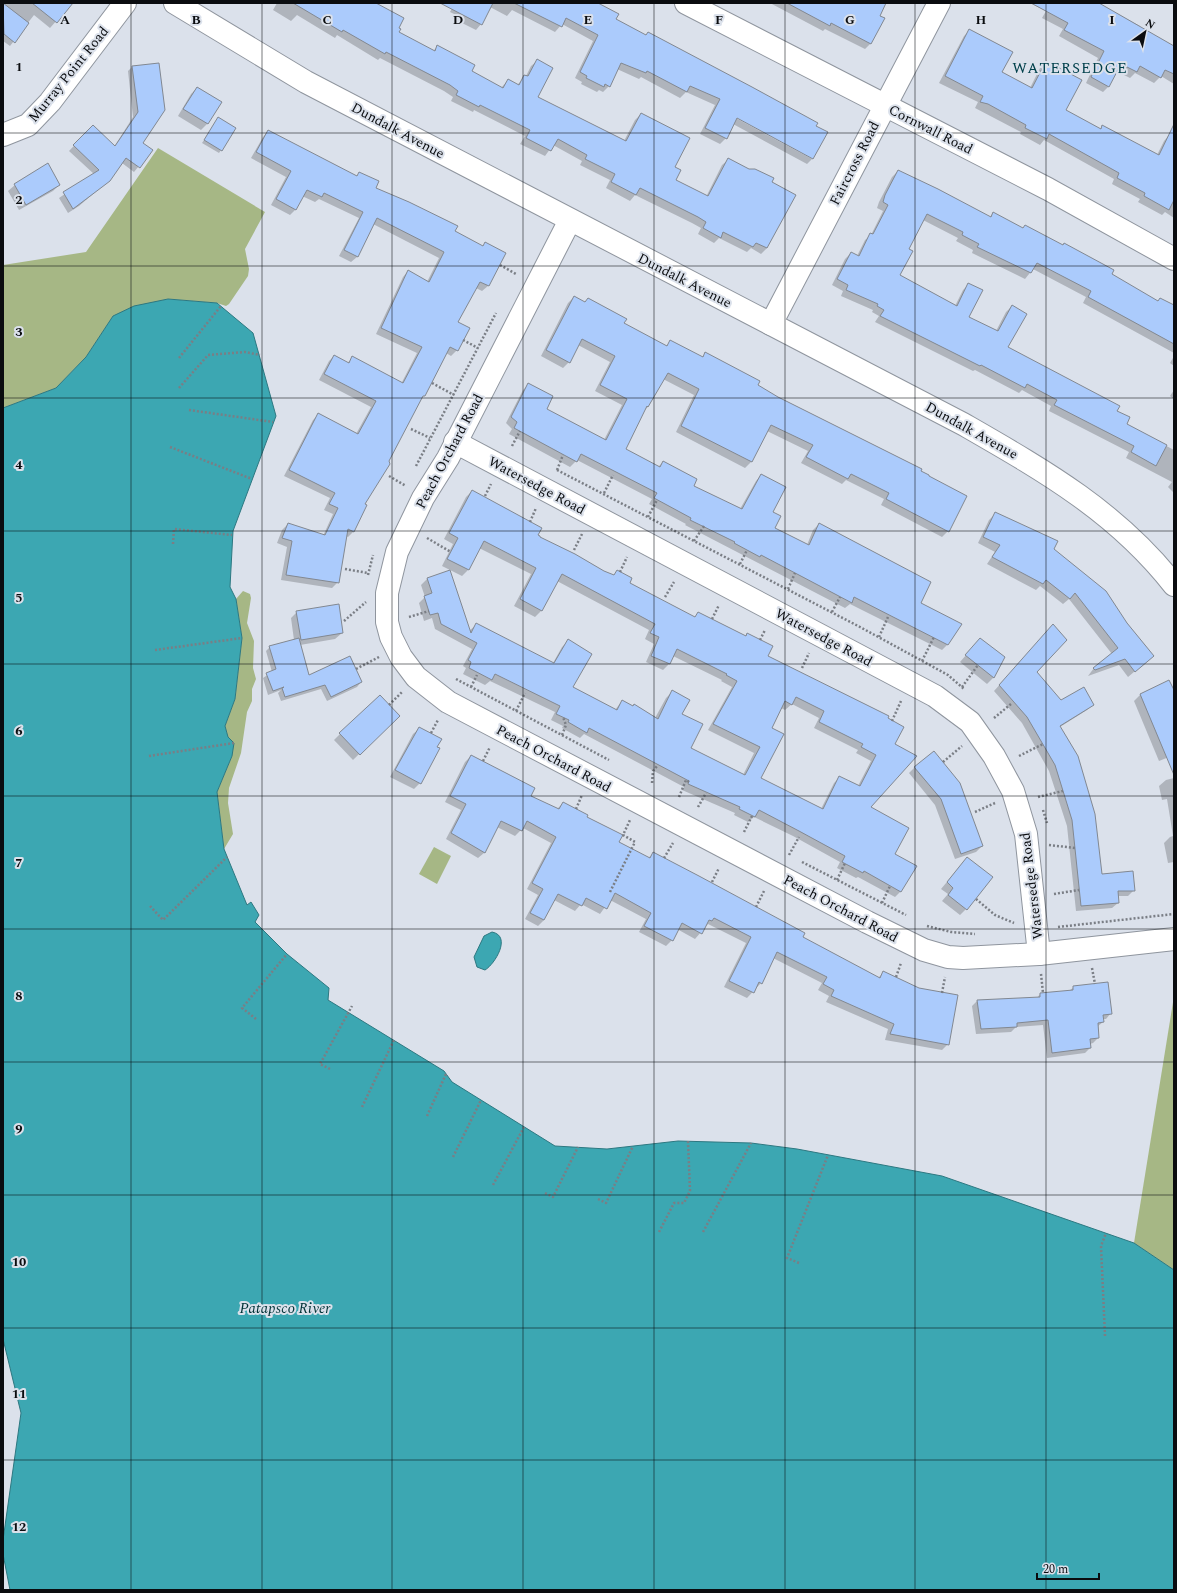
<svg xmlns="http://www.w3.org/2000/svg" width="1177" height="1593" font-family="Spectral,serif">
<rect width="100%" height="100%" fill="#dbe1eb"/>
<g fill="#a6b785">
<polygon points="158,148 265,212 245,249 249,269 248,276 229,304 226,306 217,303 168,299 113,316 86,357 56,388 3,408 3,265 86,252"/>
<polygon points="243,591 250,594 251,598 247,623 254,641 253,668 256,679 252,689 252,701 247,712 241,753 229,788 228,803 233,834 224,849 217,792 232,756 225,726 235,699 242,638 236,599"/>
<polygon points="434,847 451,856 437,884 419,874"/>
<polygon points="1174,996 1174,1270 1134,1243"/>
</g>
<g fill="#3ca7b2" stroke="#2d7881">
<polygon points="168,299 217,303 253,333 276,416 233,531 230,587 236,599 242,638 235,699 225,726 228,737 234,743 232,756 217,792 224,849 247,905 251,902 259,915 255,922 287,954 329,988 328,1000 444,1071 452,1082 555,1146 607,1149 678,1141 751,1143 797,1149 942,1176 1134,1243 1174,1270 1174,1590 10,1590 3,1554 3,1540 21,1413 3,1339 3,408 56,388 86,357 113,316 134,306"/>
<path d="M492,932C512,936 495,964 485,970L477,967L474,957L484,936Z"/>
</g>
<g fill="#0003" fill-rule="evenodd">
<polygon points="3,3 69,3 71,4 50,28 34,15 10,46 3,41"/>
<polygon points="277,3 366,3 398,28 398,33 433,51 438,46 471,72 501,88 508,80 517,85 526,76 531,66 537,61 537,98 624,141 635,120 641,114 673,167 674,180 706,197 722,165 728,160 794,196 767,248 761,254 751,248 747,252 719,238 714,243 698,234 701,228 692,223 635,195 630,201 606,188 610,180 580,165 582,161 553,145 545,156 520,144 525,136 474,110 473,112 451,101 453,97 444,91 380,58 378,60 337,35 335,38 297,15 291,21 273,10"/>
<polygon points="455,3 596,3 618,14 615,20 645,36 648,33 752,88 816,123 815,126 826,132 812,159 812,157 733,114 732,116 812,159 807,164 733,124 726,138 720,144 700,134 715,105 686,92 680,98 641,77 639,79 617,69 609,86 603,92 599,90 597,92 581,84 582,82 575,78 593,41 562,24 555,32 512,10 507,16 490,7 481,24 476,30 452,18 454,14 450,12"/>
<polygon points="770,3 885,3 879,16 871,43 865,49 825,29 823,31"/>
<polygon points="1030,3 1097,3 1140,26 1139,28 1174,48 1174,84 1161,76 1154,83 1135,73 1130,78 1116,71 1109,86 1103,92 1086,83 1098,58 1059,36 1063,29 1042,18 1046,11"/>
<polygon points="970,30 1001,73 1030,88 1040,68 1046,62 1064,110 1100,129 1103,126 1157,155 1164,141 1169,135 1174,137 1174,218 1165,212 1162,215 1138,202 1140,199 1112,184 1114,179 1044,140 1040,145 1020,134 1021,132 975,108 978,102 939,83 964,36"/>
<polygon points="158,64 142,143 152,150 134,172 122,163 107,182 79,206 68,213 59,198 94,174 69,151 93,126 114,147 133,117 128,71 132,67"/>
<polygon points="197,88 220,102 207,124 201,130 178,116 191,94"/>
<polygon points="218,119 221,150 219,153 202,143"/>
<polygon points="268,131 356,177 360,173 374,188 482,247 505,253 488,286 482,291 476,288 457,323 468,329 457,350 451,356 446,353 364,505 353,532 348,537 346,536 338,582 332,588 281,580 287,547 277,543 282,530 288,524 323,536 333,514 324,510 330,498 284,476 313,420 319,414 356,434 371,407 319,380 329,361 334,356 347,363 353,358 401,384 417,353 376,334 403,277 408,271 427,282 439,258 373,224 357,257 351,262 339,256 359,218 319,199 315,202 302,196 296,209 290,215 271,205 286,177 251,158 263,137"/>
<polygon points="898,171 989,218 993,213 1111,274 1174,315 1174,353 1083,303 1086,297 1033,269 1025,279 972,253 973,250 956,241 958,238 923,220 908,250 899,275 955,306 963,290 969,284 967,317 996,331 1006,312 1012,306 1007,348 1116,411 1125,424 1174,450 1174,493 1168,487 1172,482 1126,458 1129,452 1049,411 1051,406 1022,390 1019,393 975,370 973,371 875,322 879,316 872,312 873,310 841,296 843,291 832,285 845,259 851,253 857,256 865,240 871,235 883,211 877,208 879,202 892,177"/>
<polygon points="15,185 59,185 53,191 19,210 8,191"/>
<polygon points="574,297 584,303 588,299 623,324 666,346 670,342 701,358 706,354 756,386 948,531 942,537 881,505 884,499 846,480 842,484 801,463 808,451 767,431 751,462 745,468 676,432 694,395 663,379 648,407 643,411 624,450 658,467 663,462 693,487 740,509 756,481 761,475 774,528 807,545 813,530 819,524 919,603 948,644 942,650 850,604 845,608 685,525 686,524 649,504 652,499 577,460 570,467 509,434 512,429 506,423 523,390 528,385 545,409 604,440 622,405 595,391 610,362 578,345 569,362 563,368 541,356 568,303"/>
<polygon points="1174,356 1174,366 1170,363"/>
<polygon points="1174,390 1174,399 1170,396"/>
<path d="M472,491L538,538L613,576L617,571L628,584L694,618L699,613L745,636L747,634L766,656L894,744L870,808L894,854L901,891L895,897L858,877L856,878L837,868L840,862L793,836L754,817L748,822L734,815L735,813L682,790L684,787L584,734L580,738L562,728L563,726L551,720L555,712L490,681L485,685L463,674L466,668L463,666L472,649L435,629L432,618L424,621L419,603L425,597L421,585L427,579L469,631L476,625L553,663L562,647L568,641L572,687L615,710L622,701L655,718L666,698L672,692L681,714L689,749L743,775L754,753L708,730L732,687L721,681L722,680L673,656L669,664L663,670L646,662L654,644L645,639L649,630L557,581L541,611L535,617L514,606L531,574L479,548L468,570L462,576L442,566L453,544L444,539L466,497ZM792,704L819,718L814,728L858,750L856,753L871,761L858,786L840,777L834,783L821,809L760,778L771,729L781,708L785,710Z"/>
<polygon points="996,513 1052,549 1127,623 1153,656 1128,677 1119,665 1088,676 1094,668 1112,654 1069,599 1063,604 1040,586 1036,590 987,564 995,552 978,543 989,520"/>
<polygon points="297,612 342,633 335,639 300,645 308,677 361,682 357,687 327,701 321,689 281,701 278,693 281,690 268,695 263,678 272,672 266,651 270,647 294,640 291,618"/>
<polygon points="1048,631 1035,672 1061,702 1092,705 1087,710 1060,727 1101,875 1134,890 1128,896 1117,896 1118,903 1112,908 1076,911 1067,826 1049,771 1022,723 994,691"/>
<polygon points="974,646 1004,658 993,678 987,684 960,662"/>
<polygon points="1169,681 1174,692 1174,755 1159,761 1134,701 1140,695"/>
<polygon points="398,716 353,760 334,740 340,734"/>
<polygon points="420,728 420,783 414,789 390,777 413,734"/>
<polygon points="471,756 529,796 557,809 563,803 586,818 618,843 648,858 653,854 801,938 878,978 884,972 948,1044 942,1050 885,1040 888,1029 826,1002 829,996 818,990 822,983 773,958 761,983 747,998 724,987 746,943 708,924 695,939 677,929 672,940 666,946 639,932 646,919 610,900 600,914 581,904 575,911 554,900 544,920 538,926 525,919 538,895 527,889 551,843 523,828 515,836 497,827 484,853 478,858 446,839 461,810 445,802 465,762"/>
<polygon points="915,767 982,846 976,852 955,859 935,805 909,773"/>
<polygon points="1174,778 1174,862 1168,863 1164,843 1170,837 1173,836 1167,799 1162,800 1159,786 1166,780"/>
<polygon points="967,858 966,909 960,915 942,901 948,894 941,889"/>
<polygon points="1074,987 1111,1013 1106,1019 1102,1019 1103,1022 1097,1027 1098,1038 1093,1043 1090,1044 1090,1048 1085,1053 1047,1058 1043,1025 1016,1027 1011,1032 976,1034 972,1006 977,1001 1037,998 1040,994 1069,991"/>
</g>
<g fill="#abcbfc" stroke="#828891" fill-rule="evenodd">
<polygon points="3,3 29,23 15,43 4,34"/>
<polygon points="32,3 73,3 57,23"/>
<polygon points="293,3 376,3 404,18 399,28 401,29 399,32 435,51 437,45 475,65 472,71 503,88 508,79 519,85 524,75 528,76 537,59 553,68 538,97 626,141 641,113 690,138 675,167 681,170 676,180 708,196 728,158 749,169 755,169 774,178 772,182 796,195 767,248 756,243 753,247 723,232 721,238 703,228 706,222 698,217 640,188 636,195 611,182 615,174 585,159 587,155 558,139 551,151 526,138 530,130 480,105 479,107 456,95 458,91 450,85 386,52 385,54 343,30 342,32"/>
<polygon points="440,3 493,3 482,25"/>
<polygon points="514,3 598,3 619,14 616,19 646,35 648,32 752,87 818,123 816,126 828,132 813,159 737,118 727,139 705,128 720,99 690,86 687,92 647,71 646,73 621,63 610,87 605,84 604,87 586,78 587,76 580,72 598,35 566,18 562,27"/>
<polygon points="787,3 886,3 880,16 885,18 871,44 831,23 830,26"/>
<polygon points="1031,3 1099,3 1174,46 1174,74 1165,70 1161,78 1140,66 1137,72 1121,64 1109,87 1091,77 1104,51 1064,30 1068,23"/>
<polygon points="969,29 1013,52 1002,72 1032,88 1046,61 1082,80 1066,110 1101,129 1102,125 1159,155 1174,124 1174,200 1169,210 1144,196 1145,193 1117,178 1119,173 1049,134 1047,139 1025,128 1026,125 988,104 980,102 983,96 945,76"/>
<polygon points="159,63 165,110 143,143 153,150 140,168 126,158 110,181 73,209 63,192 99,170 73,145 93,125 115,146 138,112 132,66"/>
<polygon points="197,87 222,102 208,124 183,109"/>
<polygon points="218,117 236,128 222,151 204,140"/>
<polygon points="268,130 357,176 359,172 379,181 376,188 409,202 458,226 455,231 483,246 485,242 506,253 489,286 480,282 458,322 470,328 458,351 450,347 425,396 423,396 389,461 390,464 365,504 367,505 354,532 348,529 339,583 286,575 292,541 282,538 288,523 325,535 338,508 329,504 335,493 289,470 318,413 358,434 376,401 324,374 334,355 349,363 352,356 403,383 422,347 381,328 408,270 429,282 444,252 377,218 358,257 344,250 363,212 324,193 322,197 307,190 296,210 276,199 291,171 256,152"/>
<polygon points="48,163 60,185 26,205 14,184"/>
<polygon points="898,170 938,189 991,217 993,212 1023,228 1025,225 1063,245 1064,243 1114,270 1112,274 1158,301 1160,298 1174,305 1174,344 1088,297 1091,291 1037,263 1031,273 977,247 979,244 962,235 963,232 927,214 909,249 913,251 900,275 957,306 968,283 983,290 969,317 998,331 1012,305 1027,314 1008,347 1120,406 1117,411 1130,417 1127,424 1167,445 1156,466 1131,452 1134,446 1054,405 1057,400 1027,384 1025,388 981,365 980,366 880,316 884,310 877,306 878,304 846,290 848,285 837,279 851,252 859,256 870,233 873,234 888,205 883,202 885,195"/>
<polygon points="574,296 585,302 588,298 627,319 624,323 667,346 670,340 703,357 705,352 760,381 758,385 778,397 922,469 921,471 929,475 929,476 967,496 949,532 886,499 889,493 851,474 848,479 806,457 813,445 771,425 752,462 681,426 699,389 668,373 648,407 647,406 626,449 660,467 663,461 697,479 694,486 742,509 761,474 786,487 773,512 781,516 775,528 809,545 819,523 931,582 921,603 962,624 948,645 854,597 852,603 761,555 760,557 734,543 735,542 690,520 691,518 654,498 657,493 581,454 577,462 514,428 517,422 511,417 528,383 553,396 547,409 606,440 627,399 600,385 615,356 582,339 570,363 546,350"/>
<path d="M472,490L542,528L538,535L540,536V537L575,554L604,571L614,575L617,570L632,578L630,583L695,617L698,612L746,636L747,633L773,646L768,656L889,716L888,718L904,727L895,744L917,756L871,807L909,828L895,854L917,866L901,892L864,871L863,873L842,862L845,856L799,831L759,810L755,817L739,809L740,807L688,784L689,781L589,728L587,733L568,722L569,720L556,714L560,706L495,674L492,680L469,668L471,662L468,660L477,643L441,624L438,613L430,615L424,596L432,593L427,578L450,570L471,633L476,623L554,663L568,639L592,654L573,687L617,710L622,700L633,706L634,704L658,719L672,690L690,700L682,714L703,724L691,748L745,775L760,747L713,724L737,681L726,675L727,674L677,649L670,664L651,656L659,637L650,633L655,624L562,574L542,611L520,599L536,568L484,541L469,570L447,559L458,538L449,533ZM796,697L824,711L819,722L863,744L861,747L876,755L860,786L839,776L823,809L761,778L784,734L772,728L785,701L792,705Z"/>
<polygon points="995,512 1058,541 1054,549 1106,591 1127,623 1154,656 1135,672 1125,659 1095,670 1093,668 1118,648 1075,593 1070,599 1046,580 1043,584 992,557 1000,545 983,537"/>
<polygon points="339,604 343,633 301,640 296,611"/>
<polygon points="1053,624 1067,640 1037,672 1061,700 1084,687 1094,705 1060,726 1078,756 1095,814 1102,874 1133,871 1135,891 1118,891 1119,903 1081,906 1072,820 1055,765 1027,717 999,685"/>
<polygon points="299,638 309,675 350,656 362,682 331,697 325,685 285,697 282,688 284,687 273,691 266,673 276,669 269,646"/>
<polygon points="980,638 1005,657 994,678 965,655"/>
<polygon points="1169,680 1174,690 1174,775 1140,694"/>
<polygon points="380,695 400,716 360,755 339,733"/>
<polygon points="419,727 442,739 437,747 440,748 421,784 395,770"/>
<polygon points="934,751 960,783 983,846 961,854 941,799 914,767"/>
<polygon points="471,755 535,788 531,796 559,809 563,802 588,815 587,817 623,835 619,842 650,858 653,852 699,876 805,933 803,937 880,978 883,971 919,988 958,995 949,1045 890,1034 894,1024 831,996 834,990 823,984 827,977 777,952 762,984 759,982 754,993 729,981 751,937 714,918 712,921 709,920 702,934 682,923 673,941 644,926 651,913 615,893 607,909 586,898 582,906 558,894 544,920 530,913 543,889 532,883 556,837 527,821 522,831 501,821 485,853 451,833 466,804 450,796"/>
<polygon points="967,857 993,877 967,910 948,895 953,888 947,882"/>
<polygon points="1108,982 1112,1014 1103,1015 1104,1022 1098,1023 1099,1038 1090,1039 1091,1048 1052,1053 1048,1020 1017,1023 1017,1027 981,1029 977,1000 1040,997 1040,993 1073,990 1073,986"/>
</g>
<g fill="none" stroke-linecap="round" stroke-linejoin="round">
<defs>
<g id="minor">
<path d="M175,3L306,82L963,424C1043,470 1116,511 1174,585"/>
<polyline points="686,3 1048,189 1174,259"/>
<polyline points="3,135 28,125 50,102 125,3"/>
<polyline points="570,220 448,458 423,498 397,552 387,593 387,622 391,637 401,657 416,677 448,702 867,922 924,950 948,957 963,958 1039,954 1174,939"/>
<polyline points="771,324 939,3"/>
<polyline points="455,442 935,696 970,722 994,756 1013,791 1026,834 1039,954"/>
</g>
</defs>
<use href="#minor" stroke="#8f959e" stroke-width="24"/>
<g stroke="#7a7e85" stroke-width="2.5" stroke-dasharray="2 2" stroke-linecap="butt">
<polyline points="500,265 516,274"/>
<polyline points="463,340 478,348"/>
<polyline points="179,358 221,306"/>
<polyline points="432,383 454,395"/>
<polyline points="179,388 208,355 245,352 260,355"/>
<polyline points="189,410 273,422"/>
<polyline points="411,429 430,438"/>
<polyline points="512,446 520,431"/>
<polyline points="170,447 252,479"/>
<polyline points="416,466 496,313"/>
<polyline points="557,470 860,627 948,675 964,689"/>
<polyline points="557,470 563,455"/>
<polyline points="389,476 406,486"/>
<polyline points="604,493 613,475"/>
<polyline points="485,496 491,484"/>
<polyline points="648,517 657,500"/>
<polyline points="530,522 536,508"/>
<polyline points="427,538 451,552"/>
<polyline points="694,541 704,526"/>
<polyline points="173,544 174,529 232,535"/>
<polyline points="574,550 582,534"/>
<polyline points="740,564 747,550"/>
<polyline points="345,569 368,573"/>
<polyline points="620,572 627,557"/>
<polyline points="368,575 373,555"/>
<polyline points="788,589 795,573"/>
<polyline points="665,597 674,582"/>
<polyline points="832,612 840,597"/>
<polyline points="409,617 429,611"/>
<polyline points="712,619 719,605"/>
<polyline points="344,621 366,602"/>
<polyline points="879,637 888,617"/>
<polyline points="760,640 765,630"/>
<polyline points="155,650 242,638"/>
<polyline points="922,661 934,637"/>
<polyline points="802,668 809,653"/>
<polyline points="356,669 379,657"/>
<polyline points="456,679 609,760"/>
<polyline points="471,687 477,675"/>
<polyline points="962,687 978,665"/>
<polyline points="389,705 402,692"/>
<polyline points="516,711 525,693"/>
<polyline points="994,718 1011,704"/>
<polyline points="892,721 901,701"/>
<polyline points="431,733 438,720"/>
<polyline points="562,735 566,725 563,717"/>
<polyline points="149,756 234,743"/>
<polyline points="1019,756 1043,744"/>
<polyline points="483,761 490,747"/>
<polyline points="943,762 962,746"/>
<polyline points="652,783 653,771 657,766"/>
<polyline points="679,797 686,780 689,782"/>
<polyline points="1038,797 1063,791"/>
<polyline points="698,807 706,793"/>
<polyline points="576,809 582,795"/>
<polyline points="1043,810 1047,823"/>
<polyline points="975,812 995,803"/>
<polyline points="744,832 752,816"/>
<polyline points="1049,845 1075,848"/>
<polyline points="789,855 799,837"/>
<polyline points="664,858 673,843"/>
<polyline points="802,862 906,915"/>
<polyline points="837,880 845,863"/>
<polyline points="712,882 719,868"/>
<polyline points="610,892 635,842 623,835 630,820"/>
<polyline points="1054,894 1079,890"/>
<polyline points="976,899 995,915 1014,923"/>
<polyline points="882,903 890,886"/>
<polyline points="150,906 163,920 227,857"/>
<polyline points="756,907 764,891"/>
<polyline points="927,926 951,932 975,934"/>
<polyline points="1058,927 1174,914"/>
<polyline points="1092,968 1095,984"/>
<polyline points="1041,974 1043,993"/>
<polyline points="896,977 901,963"/>
<polyline points="942,993 945,977"/>
<polyline points="256,1019 242,1008 287,954"/>
<polyline points="330,1069 320,1064 352,1006"/>
<polyline points="362,1107 394,1040"/>
<polyline points="427,1116 446,1074"/>
<polyline points="453,1157 481,1100"/>
<polyline points="493,1185 524,1127"/>
<polyline points="545,1193 553,1197 578,1147"/>
<polyline points="598,1199 606,1203 633,1146"/>
<polyline points="659,1232 674,1203 684,1203 690,1191 688,1141"/>
<polyline points="703,1232 751,1143"/>
<polyline points="799,1263 787,1258 828,1155"/>
<polyline points="1105,1336 1101,1246 1106,1233"/>
</g>
<use href="#minor" stroke="#fff" stroke-width="22"/>
</g>
<path fill="none" stroke="#0a0c0f" stroke-width="1" stroke-opacity="0.55" d="M131,3V1590M262,3V1590M392,3V1590M523,3V1590M654,3V1590M785,3V1590M915,3V1590M1046,3V1590M3,133H1174M3,266H1174M3,398H1174M3,531H1174M3,664H1174M3,796H1174M3,929H1174M3,1062H1174M3,1195H1174M3,1328H1174M3,1460H1174"/>
<g text-anchor="middle" stroke-width="4" stroke-linejoin="round" paint-order="stroke">
<g font-size="14" fill="#0a0c0f" stroke="#dbe1eb">
<text transform="translate(68 74) rotate(-51)" y="5">Murray Point Road</text>
<text transform="translate(931 129) rotate(27)" y="5">Cornwall Road</text>
<text transform="translate(398 130) rotate(28)" y="5">Dundalk Avenue</text>
<text transform="translate(854 163) rotate(-63)" y="5">Faircross Road</text>
<text transform="translate(685 280) rotate(27)" y="5">Dundalk Avenue</text>
<text transform="translate(972 430) rotate(29)" y="5">Dundalk Avenue</text>
<text transform="translate(449 451) rotate(-62)" y="5">Peach Orchard Road</text>
<text transform="translate(537 485) rotate(28)" y="5">Watersedge Road</text>
<text transform="translate(824 637) rotate(28)" y="5">Watersedge Road</text>
<text transform="translate(554 758) rotate(28)" y="5">Peach Orchard Road</text>
<text transform="translate(1031 886) rotate(-97)" y="5">Watersedge Road</text>
<text transform="translate(841 908) rotate(28)" y="5">Peach Orchard Road</text>
</g>
<g font-size="15" letter-spacing="1" fill="#00404b" stroke="#dbe1eb">
<text x="1070" y="73">WATERSEDGE</text>
</g>
<g font-size="15" font-style="italic" fill="#003236" stroke="#dbe1eb">
<text x="285" y="1313">Patapsco River</text>
</g>
</g>
<g font-size="13" text-anchor="middle" font-weight="bold" fill="#0a0c0f" stroke="#dbe1eb" stroke-width="4" stroke-linejoin="round" paint-order="stroke">
<text x="65" y="24">A</text>
<text x="196" y="24">B</text>
<text x="327" y="24">C</text>
<text x="458" y="24">D</text>
<text x="588" y="24">E</text>
<text x="719" y="24">F</text>
<text x="850" y="24">G</text>
<text x="981" y="24">H</text>
<text x="1112" y="24">I</text>
<text x="19" y="71">1</text>
<text x="19" y="204">2</text>
<text x="19" y="336">3</text>
<text x="19" y="469">4</text>
<text x="19" y="602">5</text>
<text x="19" y="735">6</text>
<text x="19" y="867">7</text>
<text x="19" y="1000">8</text>
<text x="19" y="1133">9</text>
<text x="19" y="1266">10</text>
<text x="19" y="1398">11</text>
<text x="19" y="1531">12</text>
</g>
<rect width="1177" height="1593" fill="none" stroke="#0a0c0f" stroke-width="8"/>
<g transform="translate(1145 32) rotate(33)" stroke="#dbe1eb" stroke-width="3" paint-order="stroke">
<path d="M0-3L7 15L0 10L-7 15Z" fill="#0a0c0f"/>
<text y="-6" font-size="11" font-weight="bold" text-anchor="middle" fill="#0a0c0f">N</text>
</g>
<path d="M1037 1573v6h62v-6" fill="none" stroke="#0a0c0f" stroke-width="2"/>
<text x="1043" y="1573" font-size="12" fill="#0a0c0f" stroke="#dbe1eb" stroke-width="3" paint-order="stroke">20 m</text>
</svg>
